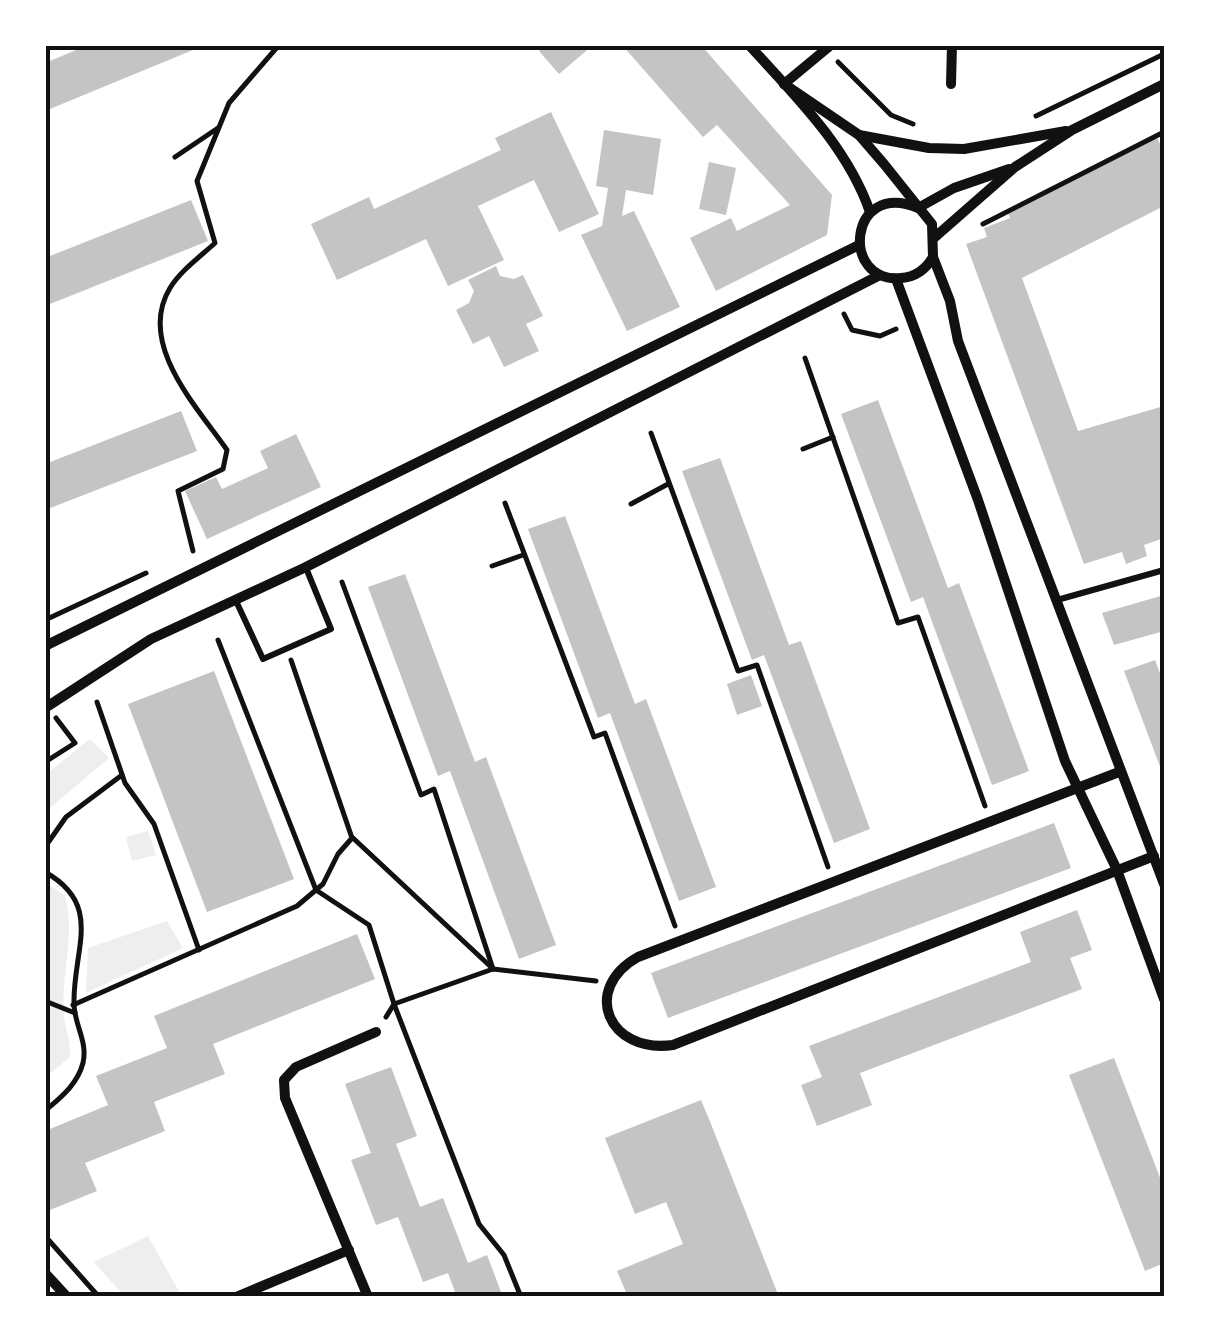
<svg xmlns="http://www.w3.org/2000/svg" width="1209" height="1342" font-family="Inter,sans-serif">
<rect width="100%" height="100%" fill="#fff"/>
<g fill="#eee">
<polygon points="90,739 109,758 45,812 45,775"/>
<polygon points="148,831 156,855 132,861 126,837"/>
<path d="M48,884L65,896C76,937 60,976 64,1018C66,1032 71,1042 70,1057L45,1078Z"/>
<polygon points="167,921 183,948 86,993 88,948"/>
<polygon points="148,1236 182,1297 125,1297 94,1262"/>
</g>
<g fill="#c4c4c4">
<polygon points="88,45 205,45 45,111 45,63"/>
<polygon points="546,45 593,45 559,74 539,51"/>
<polygon points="622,45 701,45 832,195 827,235 716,291 690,238 731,218 737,231 790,205 717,125 703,137"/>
<polygon points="551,112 599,214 559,232 534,180 478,206 504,260 448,286 426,239 337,280 311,224 369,197 374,209 501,150 495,138"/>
<polygon points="604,130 661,139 653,195 626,190 622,216 634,211 680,307 627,331 581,235 602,226 608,188 596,186"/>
<polygon points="1157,138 1164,151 1164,206 1022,278 1078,431 1164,406 1164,538 1144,545 1147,556 1126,564 1122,552 1084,564 966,244 987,237 984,228 1010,218 1008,214"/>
<polygon points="709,162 736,168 726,215 699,209"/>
<polygon points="191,200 208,241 45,306 45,258"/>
<polygon points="496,266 500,276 514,279 523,275 543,316 526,324 539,351 504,367 489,336 473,344 456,310 469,303 474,291 468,280"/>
<polygon points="878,400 948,588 959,583 1029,771 992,785 923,597 911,602 841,414"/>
<polygon points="181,411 197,451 45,510 45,464"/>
<polygon points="296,434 321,487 207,539 185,491 216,477 222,489 268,468 260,451"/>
<polygon points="720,458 789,645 801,641 870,829 834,843 764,655 752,660 682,471"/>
<polygon points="565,516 635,704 646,699 716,887 679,901 610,713 598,718 528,529"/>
<polygon points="405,574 475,762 486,757 556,945 519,959 450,771 438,776 368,587"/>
<polygon points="1164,595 1164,631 1114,645 1102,613"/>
<polygon points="1155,660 1164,684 1164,777 1124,671"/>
<polygon points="214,671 294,879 207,912 128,704"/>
<polygon points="751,675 762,706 737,715 727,684"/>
<polygon points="1054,823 1071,868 668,1018 651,973"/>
<polygon points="1077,910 1092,950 1070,958 1082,989 860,1073 872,1105 817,1126 801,1085 822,1077 809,1046 1031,962 1020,932"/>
<polygon points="357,934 375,979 213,1044 225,1074 154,1102 165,1131 85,1163 97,1191 45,1212 45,1131 108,1105 96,1076 167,1048 154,1016"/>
<polygon points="1114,1058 1164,1188 1164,1263 1145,1271 1069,1075"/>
<polygon points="391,1067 417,1136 396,1144 420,1207 443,1198 468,1263 487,1255 503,1297 457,1297 448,1273 423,1282 398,1217 376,1225 351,1160 371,1153 345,1084"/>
<polygon points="701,1100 711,1124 779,1297 628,1297 617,1271 683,1244 666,1202 635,1214 605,1138"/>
</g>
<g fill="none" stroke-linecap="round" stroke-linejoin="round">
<g stroke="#111" stroke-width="5">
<polyline points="838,62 891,115 913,124"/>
<polyline points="1036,116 1164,54"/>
<polyline points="175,157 218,128"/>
<polyline points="983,224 1164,132"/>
<polyline points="844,314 852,330 880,336 896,329"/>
<polyline points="805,358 898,623 918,617 985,806"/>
<polyline points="651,433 738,671 757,665 828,867"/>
<polyline points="803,449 833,437"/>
<polyline points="505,503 594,737 605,733 675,926"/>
<polyline points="631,504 668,484"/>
<path d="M193,551L178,491L223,469L227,450C198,408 136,344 170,288C180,271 201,256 215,243L197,181L229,103L279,45"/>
<polyline points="492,566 523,555"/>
<polyline points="342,582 421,795 434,789 493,969"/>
<polyline points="45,620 146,573"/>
<polyline points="218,640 316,890 369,925 394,1004 479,1224 504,1255 521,1297"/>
<polyline points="97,702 125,783 154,824 199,950"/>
<polyline points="45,762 75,743 56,718"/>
<polyline points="353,838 491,967"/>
<polyline points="45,847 66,817 122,775"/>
<path d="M45,872C104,905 73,949 74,1003C74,1025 88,1041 83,1063C77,1085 61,1097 45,1111"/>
<polyline points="45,1001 75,1013"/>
<polyline points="73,1005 297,906 323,884 338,854 352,838 291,660"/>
<polyline points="386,1017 394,1004 493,969 596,981"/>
<polyline points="45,1236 99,1297"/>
</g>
<g stroke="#111" stroke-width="6">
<polyline points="1057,600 1164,570"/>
<polyline points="236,601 263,659 331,629 306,568"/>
</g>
<g stroke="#111" stroke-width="10">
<path d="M749,45C795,96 847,146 870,212"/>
<path d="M784,84L859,135L884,164L932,224L933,257C926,269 916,277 901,278C840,284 848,179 918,208"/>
<polyline points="784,84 831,45"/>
<polyline points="951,84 952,45"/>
<polyline points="859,135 929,148 964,149 1066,131"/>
<polyline points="918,208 954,188 1009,169"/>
<polyline points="935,237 1015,167 1072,130 1164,84"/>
<polyline points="933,257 950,301 958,341 1164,884"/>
<polyline points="896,279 978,500 1065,761 1117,870 1164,999"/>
<polyline points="45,646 859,245"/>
<polyline points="45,708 151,639 306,567 880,275"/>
<path d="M1119,772L638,957C581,989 608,1054 673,1045L1154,856"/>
<polyline points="45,1273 67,1297"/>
<polyline points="236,1297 349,1250"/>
<polyline points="368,1297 285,1098 284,1080 296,1067 376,1032"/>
</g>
</g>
<rect width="1209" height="1342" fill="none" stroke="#ffffff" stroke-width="95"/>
<rect x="48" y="48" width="1114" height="1246" fill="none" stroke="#111" stroke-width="4"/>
</svg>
